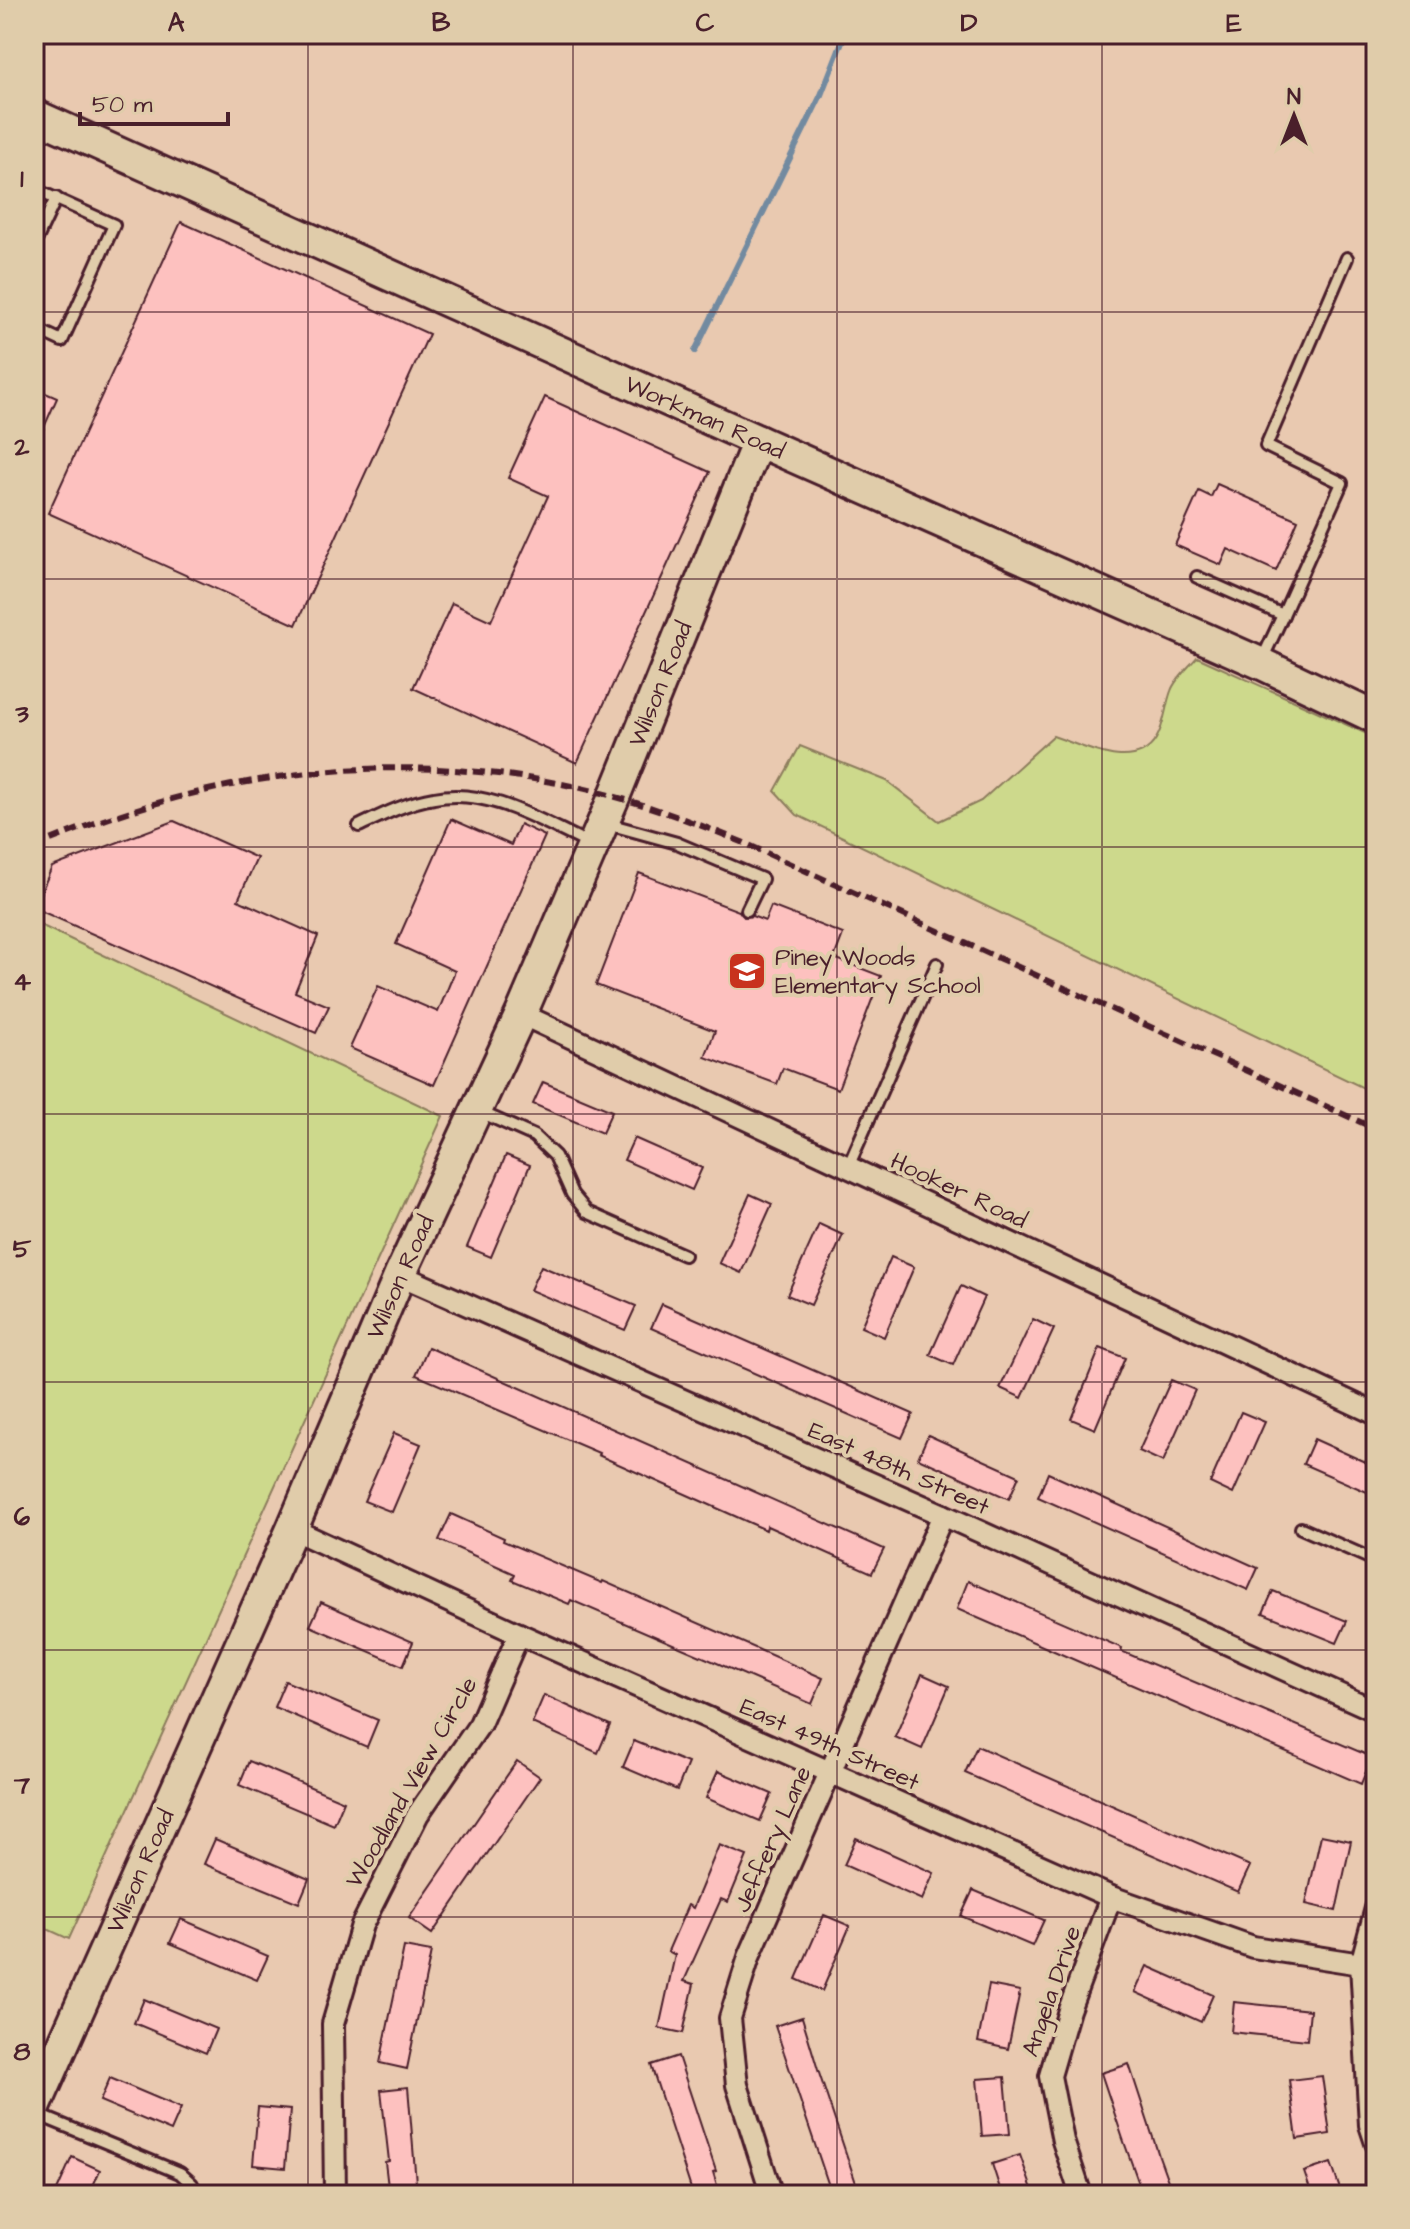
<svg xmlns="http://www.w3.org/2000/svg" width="1410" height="2229" font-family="'Architects Daughter',sans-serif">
<rect width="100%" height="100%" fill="#e9c9b0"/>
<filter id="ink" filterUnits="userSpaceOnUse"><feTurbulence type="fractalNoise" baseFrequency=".0125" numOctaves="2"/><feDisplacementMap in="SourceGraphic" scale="16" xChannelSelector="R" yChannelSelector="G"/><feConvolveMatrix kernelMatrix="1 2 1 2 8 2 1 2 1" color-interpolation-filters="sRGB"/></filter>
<g filter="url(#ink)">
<g fill="#cdd98c" stroke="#8c7c5c" stroke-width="2">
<path d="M1197,657L1376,738V1094L797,815L775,791L800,746L887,781L939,821L981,801L1053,736C1083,746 1135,774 1156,739C1165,724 1165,707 1171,691C1175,679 1189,667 1197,657Z"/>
<polygon points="34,922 443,1116 69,1939 34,1923"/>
</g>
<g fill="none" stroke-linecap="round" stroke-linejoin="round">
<polyline stroke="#728aa0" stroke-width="6" points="695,351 821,95 845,34"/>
</g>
<g fill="#fdc1bf" stroke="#4a1f2b" stroke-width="2">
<polygon points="181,222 429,334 296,625 48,513"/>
<polygon points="34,388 57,398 34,450"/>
<polygon points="545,397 710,472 577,763 413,688 452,603 491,621 548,496 508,478"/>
<polygon points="1217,484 1298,520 1276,571 1228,549 1221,565 1175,545 1199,491 1211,497"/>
<polygon points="451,819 511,845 520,824 545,836 434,1085 350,1048 378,986 438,1012 455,971 396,944"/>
<polygon points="174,821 257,858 238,900 318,936 295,992 329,1006 316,1033 34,908 52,867"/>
<polygon points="639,873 739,911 744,917 752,916 765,921 771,906 843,934 834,958 881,976 838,1089 783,1068 777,1084 705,1057 715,1031 596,985"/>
<polygon points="543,1082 612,1111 602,1133 533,1104"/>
<polygon points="634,1138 702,1168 692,1190 624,1160"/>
<polygon points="506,1155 530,1165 491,1257 467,1247"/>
<polygon points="750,1194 772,1204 741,1273 719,1263"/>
<polygon points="819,1224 843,1235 811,1305 787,1295"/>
<polygon points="891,1257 914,1267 884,1337 861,1327"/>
<polygon points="541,1266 636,1306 625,1330 530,1290"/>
<polygon points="961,1286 984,1297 953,1365 930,1355"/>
<polygon points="662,1304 913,1414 902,1438 651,1328"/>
<polygon points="1033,1319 1054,1329 1022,1398 1000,1388"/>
<polygon points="428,1347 884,1549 872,1573 767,1526 766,1530 598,1455 599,1453 416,1375"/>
<polygon points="1100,1348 1125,1358 1095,1429 1071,1419"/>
<polygon points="1171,1380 1195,1390 1163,1462 1139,1451"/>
<polygon points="1241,1412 1265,1422 1233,1494 1210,1483"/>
<polygon points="394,1433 421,1444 392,1512 364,1501"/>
<polygon points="928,1435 1019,1476 1009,1499 918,1458"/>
<polygon points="1314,1439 1376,1467 1376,1496 1303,1464"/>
<polygon points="1048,1473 1258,1568 1248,1590 1038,1497"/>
<polygon points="451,1514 504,1538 503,1541 602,1583 603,1581 823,1678 812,1704 571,1600 569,1604 512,1580 515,1574 439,1540"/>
<polygon points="968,1581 1122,1648 1121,1651 1372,1757 1361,1784 957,1609"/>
<polygon points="1273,1591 1347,1621 1337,1643 1263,1613"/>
<polygon points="321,1602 413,1642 403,1666 310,1626"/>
<polygon points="922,1674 949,1686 922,1749 895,1737"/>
<polygon points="285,1681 378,1720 367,1747 274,1707"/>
<polygon points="544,1695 610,1725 598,1753 532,1723"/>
<polygon points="634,1741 688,1763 677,1790 623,1767"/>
<polygon points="977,1746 1250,1866 1238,1892 965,1773"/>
<polygon points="249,1761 344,1801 334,1825 239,1785"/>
<polygon points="517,1761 540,1777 432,1934 409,1918"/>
<polygon points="718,1771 772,1794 760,1821 706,1798"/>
<polygon points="1321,1835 1351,1841 1336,1911 1306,1904"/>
<polygon points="856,1838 934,1873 922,1900 844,1865"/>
<polygon points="215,1839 309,1879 299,1903 204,1864"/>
<polygon points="719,1845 747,1856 728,1902 721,1899 684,1981 694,1984 683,2033 659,2028 675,1955 668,1951 688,1905 693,1908"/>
<polygon points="973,1890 1044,1920 1032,1946 961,1916"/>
<polygon points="824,1915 850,1926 822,1991 796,1979"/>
<polygon points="181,1919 268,1956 257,1980 170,1943"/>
<polygon points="404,1947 431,1952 407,2069 380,2063"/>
<polygon points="1147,1966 1213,1995 1201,2022 1135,1992"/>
<polygon points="989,1985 1020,1991 1008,2049 978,2042"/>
<polygon points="144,1999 216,2029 206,2053 134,2023"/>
<polygon points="1234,2002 1310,2010 1307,2040 1231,2032"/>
<polygon points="802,2017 818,2070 860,2195 832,2195 775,2026"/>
<polygon points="678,2056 716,2171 713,2172 720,2195 693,2195 651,2065"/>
<polygon points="1129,2064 1159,2156 1173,2195 1143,2195 1123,2139 1101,2073"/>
<polygon points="1322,2076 1330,2134 1297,2139 1289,2080"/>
<polygon points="1005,2077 1010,2134 982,2136 977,2079"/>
<polygon points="110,2078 181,2108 171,2131 100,2101"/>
<polygon points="408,2087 417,2195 389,2195 385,2162 389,2161 381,2090"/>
<polygon points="258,2107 290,2110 285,2168 253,2165"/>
<polygon points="1020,2155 1034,2195 1002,2195 992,2164"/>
<polygon points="72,2157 100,2170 89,2195 55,2195"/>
<polygon points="1331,2163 1342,2195 1312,2195 1304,2172"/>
</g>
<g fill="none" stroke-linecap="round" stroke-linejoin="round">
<defs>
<g id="lane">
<polyline points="34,189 114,225 62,341 34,328"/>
<polyline points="34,245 56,198"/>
<polyline points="1197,577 1283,615 1261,662"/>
<polyline points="1283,615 1342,483 1266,446 1347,258"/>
<polyline points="608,824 677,843 762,879 747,910"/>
<path d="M359,826C382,815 408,802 434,798C489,787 542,822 590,844"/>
<polyline points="478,1111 534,1136 555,1156 572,1194 587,1212 684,1255"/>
<polyline points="848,1167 937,964"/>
<polyline points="1301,1528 1376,1561"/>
<polyline points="34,2113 180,2173 192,2184 197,2195"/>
</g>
<g id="street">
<polyline points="521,1014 1376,1414"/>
<polyline points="400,1275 943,1515 1376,1711"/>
<polyline points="292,1529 519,1634 1111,1897 1253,1947 1361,1964"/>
<polyline points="1376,1908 1361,1964 1370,2125 1376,2143"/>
<polyline points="335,2195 333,2024 362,1925 418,1814 480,1724 519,1634"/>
<polyline points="772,2195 737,2085 730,2018 749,1957 943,1515"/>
<polyline points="1081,2195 1063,2141 1050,2076 1069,2010 1111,1897"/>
</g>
<g id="secondary">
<polyline points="34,115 758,441 1260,663 1376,718"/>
<polyline points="34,2110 292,1529 400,1275 521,1014 614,797 758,441"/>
</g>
</defs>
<use href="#lane" stroke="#4a1f2b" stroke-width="16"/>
<use href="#street" stroke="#4a1f2b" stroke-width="26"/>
<use href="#secondary" stroke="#4a1f2b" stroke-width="36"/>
<use href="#lane" stroke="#e0ccaa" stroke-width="10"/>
<use href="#street" stroke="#e0ccaa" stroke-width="20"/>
<use href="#secondary" stroke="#e0ccaa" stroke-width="30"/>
<path stroke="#4a1f2b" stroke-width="6" stroke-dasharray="12 6" stroke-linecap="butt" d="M34,847C203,775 375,749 557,783C621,795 682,817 742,842L1376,1129"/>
</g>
</g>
<path fill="none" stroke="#4a1f2b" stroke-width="2" stroke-opacity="0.55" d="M308,34V2195M573,34V2195M837,34V2195M1102,34V2195M34,312H1376M34,579H1376M34,847H1376M34,1114H1376M34,1382H1376M34,1650H1376M34,1917H1376"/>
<defs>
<symbol id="school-square" viewBox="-11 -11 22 22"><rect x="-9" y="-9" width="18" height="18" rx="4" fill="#c8321e" stroke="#e0ccaa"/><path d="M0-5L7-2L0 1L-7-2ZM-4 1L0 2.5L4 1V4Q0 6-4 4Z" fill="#fff"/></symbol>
</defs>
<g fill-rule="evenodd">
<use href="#school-square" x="725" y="949" width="44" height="44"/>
</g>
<g text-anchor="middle" stroke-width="8" stroke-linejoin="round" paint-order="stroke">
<g font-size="24" fill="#4a1f2b" stroke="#e0ccaa">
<text transform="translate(705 417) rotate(24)" y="8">Workman Road</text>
<text transform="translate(660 684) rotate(-68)" y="8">Wilson Road</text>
<text transform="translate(959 1190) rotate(25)" y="8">Hooker Road</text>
<text transform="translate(400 1277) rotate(-66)" y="8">Wilson Road</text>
<text transform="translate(899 1468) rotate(24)" y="8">East 48th Street</text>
<text transform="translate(830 1744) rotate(24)" y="8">East 49th Street</text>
<text transform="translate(411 1782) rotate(-60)" y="8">Woodland View Circle</text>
<text transform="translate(772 1839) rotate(-66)" y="8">Jeffery Lane</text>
<text transform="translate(140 1871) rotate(-66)" y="8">Wilson Road</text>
<text transform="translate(1051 1991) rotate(-71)" y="8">Angela Drive</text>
</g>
<g font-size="24" fill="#4a1f2b" stroke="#e0ccaa" text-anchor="start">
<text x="775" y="965">Piney Woods<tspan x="775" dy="28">Elementary School</tspan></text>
</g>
</g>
<rect width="1410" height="2229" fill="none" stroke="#e0ccaa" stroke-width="88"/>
<g transform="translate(1294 116)" stroke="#e0ccaa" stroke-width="6" paint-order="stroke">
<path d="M0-6L14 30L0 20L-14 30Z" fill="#4a1f2b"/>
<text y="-12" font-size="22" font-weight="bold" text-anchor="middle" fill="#4a1f2b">N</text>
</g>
<path d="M80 112v12h148v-12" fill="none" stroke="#4a1f2b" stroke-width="4"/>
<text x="92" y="112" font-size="24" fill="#4a1f2b" stroke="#e0ccaa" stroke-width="6" paint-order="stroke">50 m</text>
<rect x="44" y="44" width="1322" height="2141" fill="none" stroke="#4a1f2b" stroke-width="3"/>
<g font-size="26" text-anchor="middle" font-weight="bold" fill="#4a1f2b">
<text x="176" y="31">A</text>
<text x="441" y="31">B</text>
<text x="705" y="31">C</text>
<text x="969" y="31">D</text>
<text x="1234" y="31">E</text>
<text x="22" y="187">1</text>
<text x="22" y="455">2</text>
<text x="22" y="722">3</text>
<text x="22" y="990">4</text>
<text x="22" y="1257">5</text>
<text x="22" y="1525">6</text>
<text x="22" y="1793">7</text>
<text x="22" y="2060">8</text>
</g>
</svg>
